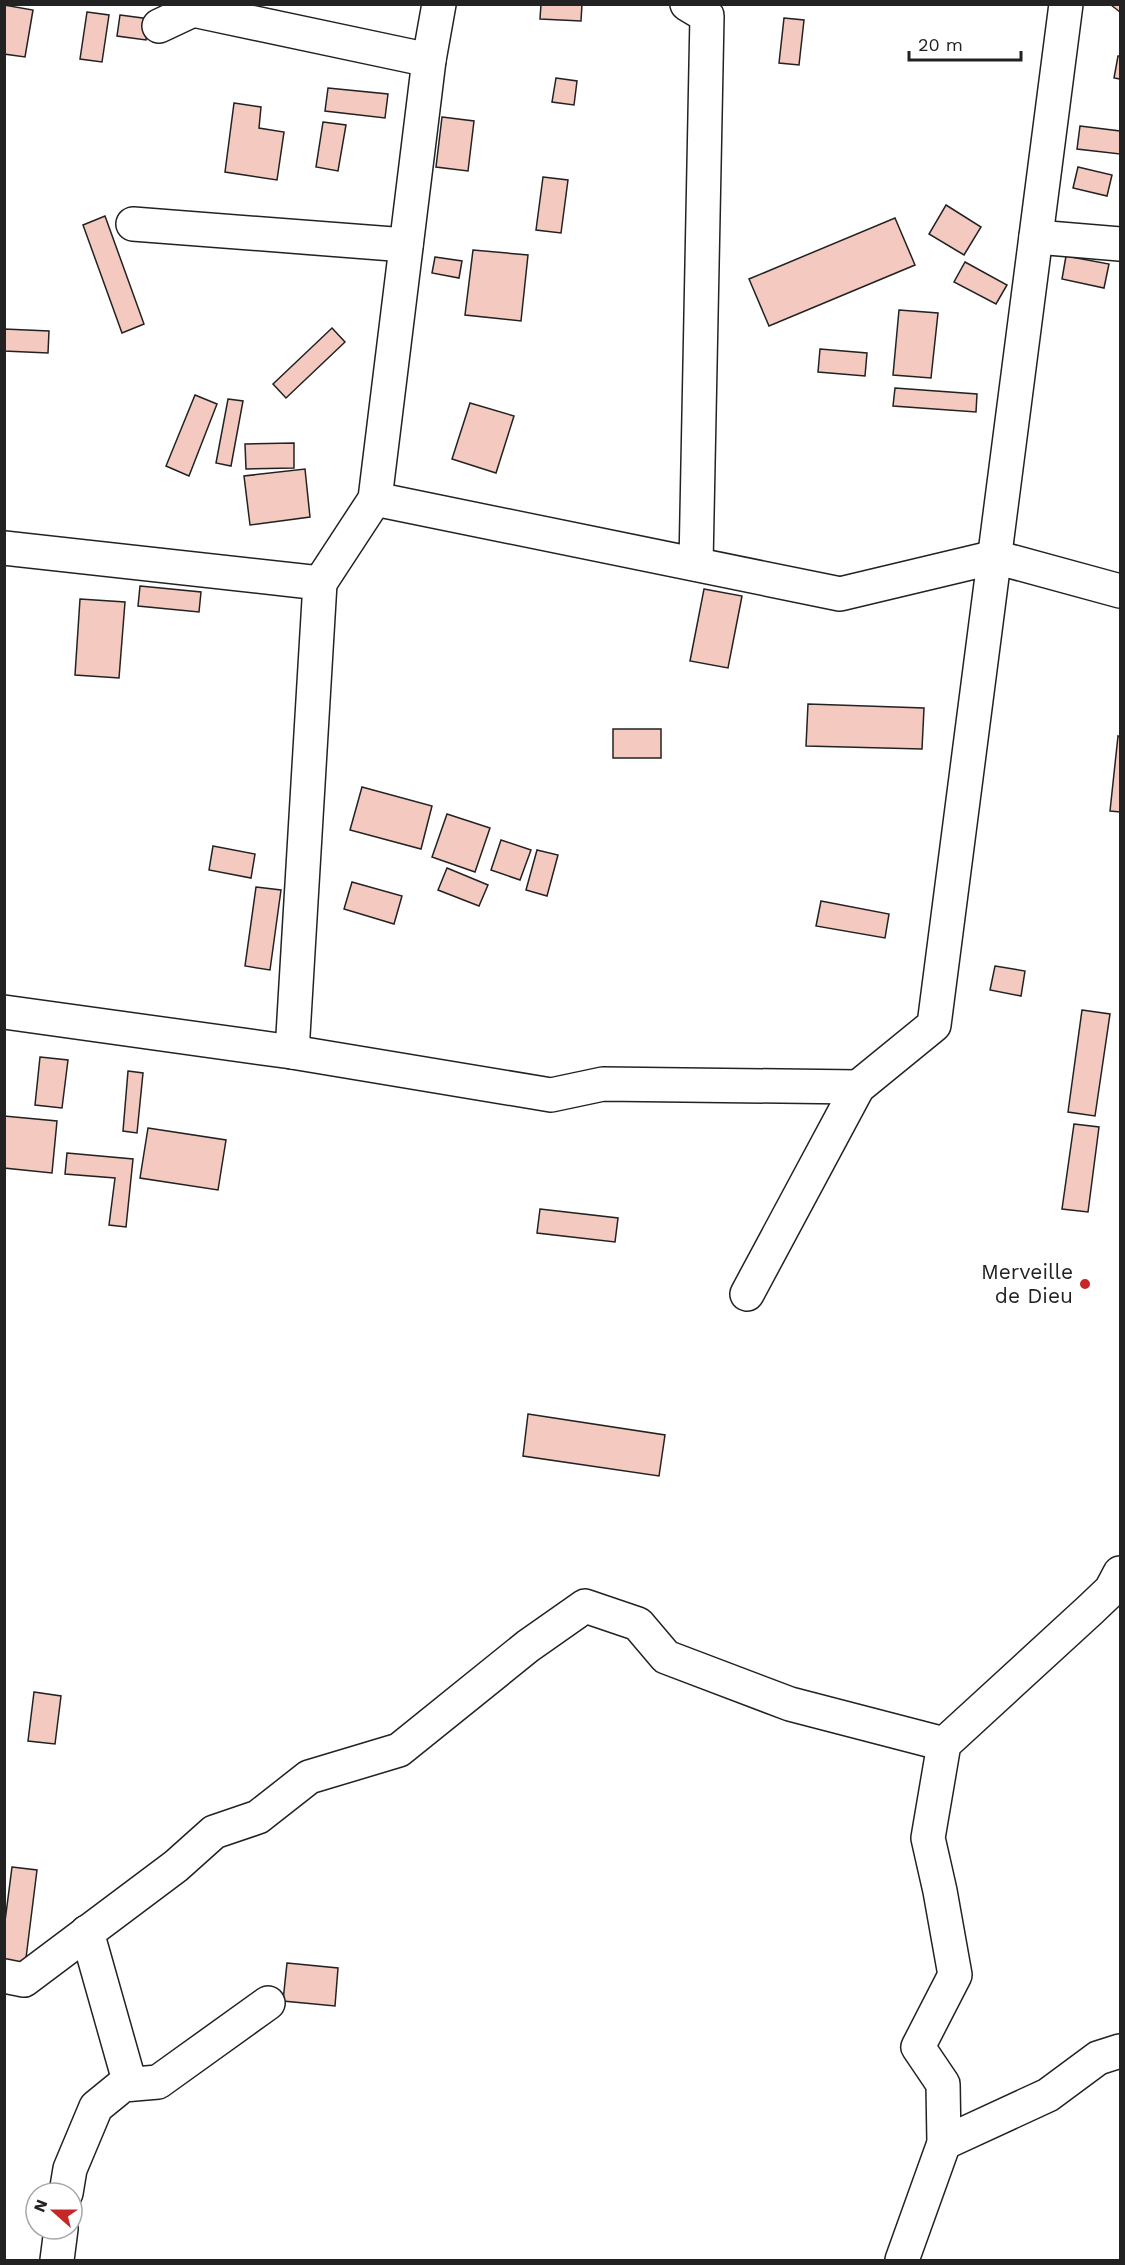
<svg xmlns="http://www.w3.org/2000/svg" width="1125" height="2265" font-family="'Work Sans',sans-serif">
<rect width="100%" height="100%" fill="#fff"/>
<g fill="#f3c9c0" stroke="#222" stroke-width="1.5">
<polygon points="541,4 582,4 581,21 540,19"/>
<polygon points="1111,4 1120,4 1120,12 1111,5"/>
<polygon points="4,5 33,10 25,57 4,54"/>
<polygon points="87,12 109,15 102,62 80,59"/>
<polygon points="120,15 150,19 146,40 117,36"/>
<polygon points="784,18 804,20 799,65 779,63"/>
<polygon points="1118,56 1120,56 1120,79 1114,78"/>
<polygon points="556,78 577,81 574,105 552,102"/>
<polygon points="328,88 388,94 385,118 325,111"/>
<polygon points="234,103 261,107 259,128 284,132 277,180 225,172"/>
<polygon points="442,117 474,121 468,171 436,167"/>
<polygon points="323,122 346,125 338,171 316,167"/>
<polygon points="1080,126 1120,131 1120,154 1077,149"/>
<polygon points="1078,167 1112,175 1107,196 1073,188"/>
<polygon points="543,177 568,180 561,233 536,230"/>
<polygon points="946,205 981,227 964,255 929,234"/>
<polygon points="105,216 144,324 122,333 83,225"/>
<polygon points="895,218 915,265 769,326 749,279"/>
<polygon points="473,250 528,255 521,321 465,315"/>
<polygon points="1066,256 1109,264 1104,288 1062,279"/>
<polygon points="435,257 462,261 459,278 432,273"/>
<polygon points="965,262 1007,285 996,304 954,282"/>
<polygon points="899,310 938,313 931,378 893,375"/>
<polygon points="332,328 345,342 286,398 273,384"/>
<polygon points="4,329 49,331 48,353 4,351"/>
<polygon points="820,349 867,353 865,376 818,372"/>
<polygon points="895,388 977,394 976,412 893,406"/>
<polygon points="195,395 217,404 189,476 166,466"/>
<polygon points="228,399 243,401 231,466 216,463"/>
<polygon points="470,403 514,416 496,473 452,459"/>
<polygon points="294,443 294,468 246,469 245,444"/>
<polygon points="305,469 310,517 250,525 244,476"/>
<polygon points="140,586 201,592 199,612 138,606"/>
<polygon points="704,589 742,596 728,668 690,661"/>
<polygon points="80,599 125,602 119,678 75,675"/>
<polygon points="808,704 924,708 922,749 806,746"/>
<rect x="613" y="729" width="48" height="29"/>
<polygon points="1118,736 1120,737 1120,812 1110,811"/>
<polygon points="362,787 432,806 421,849 350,830"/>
<polygon points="447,814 490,828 475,872 432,857"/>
<polygon points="501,840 531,850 520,880 491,870"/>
<polygon points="213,846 255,854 251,878 209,870"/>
<polygon points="537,850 558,855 547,896 526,890"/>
<polygon points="447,868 488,885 479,906 438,890"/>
<polygon points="352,882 402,896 394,924 344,909"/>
<polygon points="256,887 281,890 270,970 245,966"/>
<polygon points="821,901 889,914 885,938 816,926"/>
<polygon points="995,966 1025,971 1021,996 990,990"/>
<polygon points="1082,1010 1110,1014 1095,1116 1068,1112"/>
<polygon points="40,1057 68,1060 62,1108 35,1105"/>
<polygon points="128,1071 143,1073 137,1133 123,1131"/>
<polygon points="4,1116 57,1121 52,1173 4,1168"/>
<polygon points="1074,1124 1099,1127 1088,1212 1062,1209"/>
<polygon points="148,1128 226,1140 218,1190 140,1178"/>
<polygon points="67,1153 133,1159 126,1227 109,1225 115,1178 65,1174"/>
<polygon points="540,1209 618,1218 615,1242 537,1233"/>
<polygon points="528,1414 665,1435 659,1476 523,1456"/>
<polygon points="34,1692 61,1696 55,1744 28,1741"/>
<polygon points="12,1867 37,1870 25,1966 4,1963 4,1929"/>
<polygon points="287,1963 338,1968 335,2006 283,2001"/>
</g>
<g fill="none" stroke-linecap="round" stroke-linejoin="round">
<defs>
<g id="minor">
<polyline points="687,4 707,16 696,564"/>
<polyline points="159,26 193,10 429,60"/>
<polyline points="133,224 406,245"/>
<polyline points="1036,237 1120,244"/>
<polyline points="375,499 840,594 995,557 1120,591"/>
<polyline points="4,548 320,583 375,499 429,60 439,4"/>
<polyline points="4,1012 292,1052 551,1095 603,1084 858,1087"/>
<polyline points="292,1052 320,583"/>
<polyline points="747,1294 858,1087 934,1025 1066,4"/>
<polyline points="87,1932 130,2084"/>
<polyline points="4,1976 24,1980 176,1866 214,1832 258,1817 309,1777 399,1750 528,1646 585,1606 638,1624 666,1657 790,1704 944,1744"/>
<polyline points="944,2143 1048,2095 1098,2058 1120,2051"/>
<polyline points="66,2193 70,2169 96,2107 123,2085 158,2082 268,2003"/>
<polyline points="57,2260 61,2229"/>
<polyline points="902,2260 944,2143 943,2084 918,2047 955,1975 940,1891 928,1838 944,1744 1090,1610 1111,1590 1120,1573"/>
</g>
</defs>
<use href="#minor" stroke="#222" stroke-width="36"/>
<use href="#minor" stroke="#fff" stroke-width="33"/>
</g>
<circle fill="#c62828" stroke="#fff" stroke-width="2" cx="1085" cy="1284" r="6"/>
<g text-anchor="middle" stroke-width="4.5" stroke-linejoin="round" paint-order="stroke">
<g font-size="21" fill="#222" stroke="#fff" text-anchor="end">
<text x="1073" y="1279">Merveille<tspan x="1073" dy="24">de Dieu</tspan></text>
</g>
</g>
<rect width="1125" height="2265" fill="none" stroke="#222222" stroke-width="12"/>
<g transform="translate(54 2211) rotate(291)"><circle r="28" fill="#ffffff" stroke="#a7a7a7" stroke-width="1.5"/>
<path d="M0-4.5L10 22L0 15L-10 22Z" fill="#c62828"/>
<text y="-9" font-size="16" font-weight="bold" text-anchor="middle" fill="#222222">N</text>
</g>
<path d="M909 51v9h112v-9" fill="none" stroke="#222222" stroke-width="3"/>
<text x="918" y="51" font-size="18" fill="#222222" stroke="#ffffff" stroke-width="4.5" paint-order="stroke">20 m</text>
</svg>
